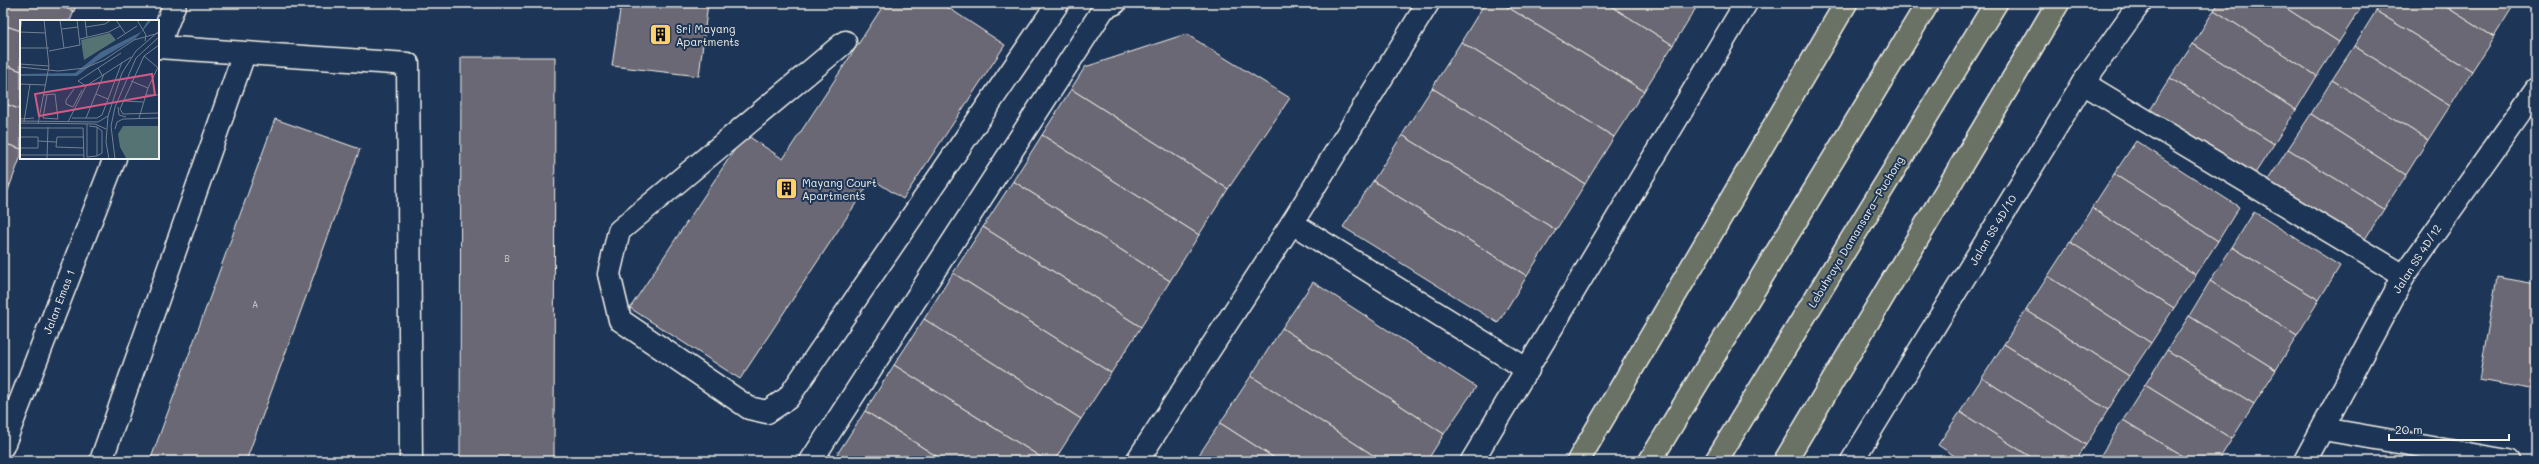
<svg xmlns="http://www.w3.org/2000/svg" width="2539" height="464" font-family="Mali,sans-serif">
<rect width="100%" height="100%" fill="#1d3557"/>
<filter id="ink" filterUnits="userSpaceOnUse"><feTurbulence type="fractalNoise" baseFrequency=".025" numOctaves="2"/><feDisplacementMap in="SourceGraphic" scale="8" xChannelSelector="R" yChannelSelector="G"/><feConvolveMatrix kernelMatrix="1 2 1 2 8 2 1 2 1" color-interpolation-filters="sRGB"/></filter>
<g filter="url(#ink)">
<g fill="#6b6875" stroke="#f4f1e8">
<polygon points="3,3 50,3 74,11 70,21 21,21 21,31 3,25"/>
<polygon points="50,3 77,3 74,11"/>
<polygon points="621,3 708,3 699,76 612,66"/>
<polygon points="885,3 941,3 1005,45 903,199 872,179 740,379 630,308 745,134 783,159"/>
<polygon points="1485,3 1501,3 1644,91 1614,137 1461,42"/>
<polygon points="1501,3 1606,3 1673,45 1644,91"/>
<polygon points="1606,3 1699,3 1673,45"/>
<polygon points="2219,3 2278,3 2339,42 2317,76 2214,10"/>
<polygon points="2278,3 2352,3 2361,8 2339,42"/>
<polygon points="2381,3 2440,3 2494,37 2472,71 2376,11"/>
<polygon points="2440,3 2515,3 2494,37"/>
<polygon points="2214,10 2317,76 2296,110 2193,44"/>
<polygon points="2376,11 2472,71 2450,106 2354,46"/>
<polygon points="3,25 21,31 21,71 3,64"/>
<polygon points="1186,34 1290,98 1228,189 1071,89 1085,67"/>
<polygon points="1461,42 1614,137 1585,184 1432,88"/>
<polygon points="2193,44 2296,110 2274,144 2170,78"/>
<polygon points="2354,46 2450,106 2428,140 2332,80"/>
<polygon points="461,57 555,57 554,461 460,461"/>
<polygon points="3,64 21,71 21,110 3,103"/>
<polygon points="2170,78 2274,144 2252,178 2149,112"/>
<polygon points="2332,80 2428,140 2406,175 2311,114"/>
<polygon points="1432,88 1585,184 1556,230 1402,135"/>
<polygon points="1071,89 1228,189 1199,235 1042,135"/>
<polygon points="3,103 21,110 21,149 3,143"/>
<polygon points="2311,114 2406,175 2384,209 2288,149"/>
<polygon points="275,119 360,149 246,461 150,461"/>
<polygon points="1042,135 1199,235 1170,281 1013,181"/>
<polygon points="1402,135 1556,230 1527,276 1373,181"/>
<polygon points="2136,141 2239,207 2218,241 2114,174"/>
<polygon points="3,143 21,149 21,156 10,185 3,182"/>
<polygon points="2288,149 2384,209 2362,244 2266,183"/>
<polygon points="2114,174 2218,241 2196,275 2092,208"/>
<polygon points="1013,181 1170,281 1141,327 983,227"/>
<polygon points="1373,181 1527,276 1498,323 1343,227"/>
<polygon points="3,182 10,185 3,206"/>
<polygon points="2092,208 2196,275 2174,308 2070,242"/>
<polygon points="2254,212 2340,266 2319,300 2232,247"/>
<polygon points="983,227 1141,327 1111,373 953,273"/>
<polygon points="2070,242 2174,308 2151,343 2048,276"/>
<polygon points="2232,247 2319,300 2297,336 2210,281"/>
<polygon points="953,273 1111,373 1081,419 924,319"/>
<polygon points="2048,276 2151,343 2129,376 2026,310"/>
<polygon points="2497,277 2536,284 2536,390 2479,380"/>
<polygon points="2210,281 2297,336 2276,370 2189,316"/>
<polygon points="1313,282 1476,387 1444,434 1282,328"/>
<polygon points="2026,310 2129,376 2108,410 2004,344"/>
<polygon points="2189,316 2276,370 2254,404 2167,350"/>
<polygon points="924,319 1081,419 1054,461 1047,461 894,365"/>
<polygon points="1282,328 1444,434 1427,461 1382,461 1251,376"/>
<polygon points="2004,344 2108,410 2086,445 1982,378"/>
<polygon points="2167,350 2254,404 2232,439 2145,385"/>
<polygon points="894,365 1047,461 944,461 865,411"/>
<polygon points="1251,376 1382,461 1279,461 1220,423"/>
<polygon points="1982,378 2086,445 2075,461 2037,461 1960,412"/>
<polygon points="2145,385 2232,439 2218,461 2190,461 2123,420"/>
<polygon points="865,411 944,461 843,461 836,456"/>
<polygon points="1960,412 2037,461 1962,461 1938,445"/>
<polygon points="2123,420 2190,461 2097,461"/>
<polygon points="1220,423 1279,461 1195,461"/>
</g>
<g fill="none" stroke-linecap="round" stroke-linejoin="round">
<defs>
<g id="lane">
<polyline points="845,42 619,231 609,274 620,320 749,408 767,412 788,398 1058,3"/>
<polyline points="158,47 408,64 411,461"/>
<polyline points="2083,83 2404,276"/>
<polyline points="1292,223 1528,370"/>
<polyline points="101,461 244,54"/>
<polyline points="811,461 1104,8 1115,3"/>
<polyline points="1137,461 1292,223 1428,3"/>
<polyline points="1472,461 1746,3"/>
</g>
<g id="street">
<polyline points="158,47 175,3"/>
<polyline points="2323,429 2508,461"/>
<polyline points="3,446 115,158"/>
<polyline points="1852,461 2083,83 2140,3"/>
<polyline points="2305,461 2404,276 2536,89"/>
</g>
<g id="highway">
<polyline points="1578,461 1846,3"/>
<polyline points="1650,461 1928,3"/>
<polyline points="1716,461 1996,3"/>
<polyline points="1785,461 2058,3"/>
</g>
</defs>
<use href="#lane" stroke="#f4f1e8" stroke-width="25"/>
<use href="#street" stroke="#f4f1e8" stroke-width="25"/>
<use href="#highway" stroke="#f4f1e8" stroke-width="25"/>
<use href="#lane" stroke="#1d3557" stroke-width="22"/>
<use href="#street" stroke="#1d3557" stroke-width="22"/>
<use href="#highway" stroke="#6a7266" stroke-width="22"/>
</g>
</g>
<defs>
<symbol id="building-square" viewBox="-11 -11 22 22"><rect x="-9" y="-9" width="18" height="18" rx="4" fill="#ffd166" stroke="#1d3557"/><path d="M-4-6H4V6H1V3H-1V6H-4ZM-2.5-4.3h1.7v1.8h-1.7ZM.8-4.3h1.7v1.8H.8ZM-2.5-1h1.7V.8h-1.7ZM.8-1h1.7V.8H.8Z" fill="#111"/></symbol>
</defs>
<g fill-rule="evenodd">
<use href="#building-square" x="648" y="22" width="25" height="25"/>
<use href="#building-square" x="774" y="176" width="25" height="25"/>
</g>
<g text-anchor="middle" stroke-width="4" stroke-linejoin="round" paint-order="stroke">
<g font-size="9" fill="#d2cfcb">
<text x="507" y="262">B</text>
<text x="255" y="308">A</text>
</g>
<g font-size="11" fill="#f4f1e8" stroke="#1d3557" text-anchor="start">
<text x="676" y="33">Sri Mayang<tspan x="676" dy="13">Apartments</tspan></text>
<text x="802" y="187">Mayang Court<tspan x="802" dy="13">Apartments</tspan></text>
</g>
<g font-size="11" fill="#f4f1e8" stroke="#1d3557">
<text transform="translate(1993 230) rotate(-59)" y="4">Jalan SS 4D/10</text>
<text transform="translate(1856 232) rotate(-59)" y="4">Lebuhraya Damansara–Puchong</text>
<text transform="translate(2417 259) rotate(-57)" y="4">Jalan SS 4D/12</text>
<text transform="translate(59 302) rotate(-69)" y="4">Jalan Emas 1</text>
</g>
</g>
<g transform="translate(20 20)">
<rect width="139" height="139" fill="#1d3557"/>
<path d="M90,13L96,20L64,40L61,20ZM103,106H139V138H106L100,127L98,114Z" fill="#557372"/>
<path d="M128,0H132L116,18L77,41L57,56H0V54L55,53L81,32L121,12Z" fill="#45678c"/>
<path fill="none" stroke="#738091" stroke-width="1" d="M40,0L44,28M65,0L67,17M96,0L105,13M117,0L126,15L125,21M66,7L85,4L91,0M42,9L58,7M0,12L26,13M0,12L2,0M60,19L89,12L100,6M97,19L117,6M139,25L124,36L100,89L103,94L139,93M0,28H29M29,31L60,25L57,0M124,36L137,47M0,44L29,46M0,47L38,51L65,48L84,40L114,20L139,13M78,48L101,33M111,61L128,68M0,64L25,65M66,66L58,61L78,48L82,55M54,69L46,80V84L53,87L62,70M76,74L88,79M23,75L35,74L38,99L23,98L27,75M125,75H139M104,81L123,82M98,87L99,95L106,97M52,98H77L82,95L102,42M66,98L84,54M119,98L128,68L139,45M0,99L14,98M0,101L78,102L88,96M4,102L10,64M48,102L66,66L111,37M0,103L75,104L86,109M18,104L29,46L24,0M67,104V137L77,136V107L69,106M77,107L82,111V133L77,136M0,108H63M63,108L64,139M95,109L97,102L103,99L139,98M0,117H18V128H0M64,117H37L36,127L64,128M18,121L36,122M0,135H64M27,138L28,107M18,139H46M89,139L86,122L88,96L102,53L116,31L139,11M95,139L91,106L95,87L116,38L139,17"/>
<path fill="#d15985" fill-opacity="0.15" stroke="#d15985" stroke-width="2" d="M132,54L135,75L19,96L15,74Z"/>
<rect width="139" height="139" fill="none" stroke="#f4f1e8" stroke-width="2"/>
</g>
<rect width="2539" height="464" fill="none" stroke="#1d3557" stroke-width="16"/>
<rect x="8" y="8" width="2523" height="448" fill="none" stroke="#f4f1e8" stroke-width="1.5" filter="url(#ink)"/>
<path d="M2389 434v6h120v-6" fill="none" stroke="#f4f1e8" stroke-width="2"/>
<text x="2395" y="434" font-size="12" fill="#f4f1e8" stroke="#1d3557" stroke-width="3" paint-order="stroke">20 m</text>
</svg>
